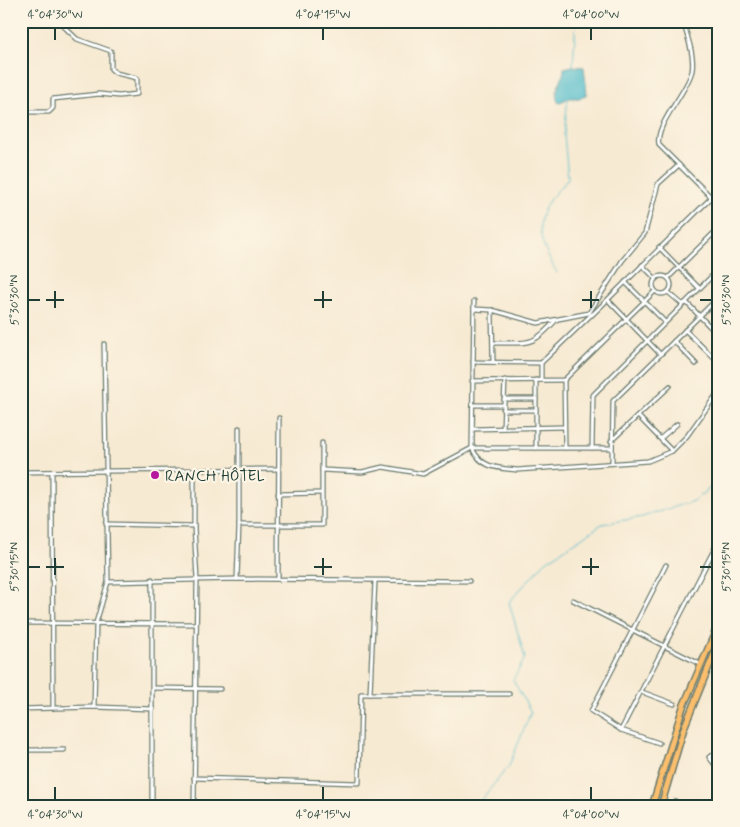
<svg xmlns="http://www.w3.org/2000/svg" width="740" height="827" font-family="Mynerve,sans-serif">
<rect width="100%" height="100%" fill="#fcf5e5"/>
<filter id="ink" filterUnits="userSpaceOnUse"><feTurbulence type="fractalNoise" baseFrequency=".02" numOctaves="2"/><feDisplacementMap in="SourceGraphic" scale="10" xChannelSelector="R" yChannelSelector="G"/><feConvolveMatrix kernelMatrix="1 2 1 2 8 2 1 2 1" color-interpolation-filters="sRGB"/></filter>
<filter id="wash" filterUnits="userSpaceOnUse"><feTurbulence type="fractalNoise" baseFrequency=".0096" numOctaves="4" result="noise"/><feDisplacementMap in="SourceGraphic" scale="20" xChannelSelector="R" yChannelSelector="G"/><feGaussianBlur stdDeviation="1.12" result="paint"/><feColorMatrix in="noise" values="0 0 0 0 0 0 0 0 0 0 0 0 0 0 0 0 0 1.4 0 .05"/><feComposite in="paint" operator="in"/></filter>
<g filter="url(#wash)">
<rect width="100%" height="100%" fill="#f7ead3"/>
<path fill="#4fbbcb" stroke="#377c80" d="M573,66L584,67L587,94L580,98H568L559,103C551,93 564,80 564,68Z"/>
<g fill="none" stroke-linecap="round" stroke-linejoin="round">
<g stroke="#4fbbcb" stroke-width="1">
<polyline points="573,66 576,21"/>
<path d="M557,273C543,247 531,227 550,199C556,191 563,186 568,178L564,135L568,97"/>
<polyline points="476,806 509,766 531,712 513,680 525,658 509,602 545,562 602,524 642,517 693,501 719,481"/>
</g>
</g>
</g>
<g filter="url(#ink)">
<g fill="none" stroke-linecap="round" stroke-linejoin="round">
<defs>
<g id="minor">
<path d="M683,21C687,36 695,56 692,71C687,93 654,125 659,145L719,205"/>
<polyline points="21,112 49,112 53,108 53,99 99,94 119,96 137,94 137,78 116,73 111,69 111,51 77,39 58,21"/>
<polyline points="659,247 699,288"/>
<polyline points="642,265 656,279"/>
<circle cx="662" cy="285" r="9"/>
<polyline points="668,278 719,228"/>
<polyline points="625,282 665,322"/>
<polyline points="668,292 682,304 687,303 719,336"/>
<polyline points="608,300 660,354"/>
<path d="M474,301L472,448C481,468 497,468 517,470L648,461L672,451L687,436L719,391"/>
<polyline points="713,302 719,308"/>
<polyline points="474,309 492,310 538,323 589,313 622,261 645,233 658,184 679,165"/>
<polyline points="492,310 493,362"/>
<polyline points="592,315 711,198"/>
<polyline points="685,330 719,363"/>
<polyline points="674,341 696,364"/>
<path d="M493,343C529,342 531,348 556,320"/>
<polyline points="473,362 541,363 592,314"/>
<polyline points="541,363 541,380"/>
<polyline points="564,380 565,448"/>
<polyline points="472,381 564,380 655,291"/>
<polyline points="504,399 536,399"/>
<polyline points="473,405 503,405"/>
<polyline points="503,410 536,410"/>
<polyline points="638,416 672,451"/>
<polyline points="503,428 505,380"/>
<polyline points="473,429 564,427"/>
<polyline points="661,438 677,424"/>
<polyline points="611,441 670,386"/>
<polyline points="536,448 536,380"/>
<polyline points="592,448 593,395 719,269"/>
<polyline points="612,462 613,401 719,297"/>
<polyline points="322,470 362,472 383,467 423,474 472,448 611,448"/>
<polyline points="21,472 278,469"/>
<polyline points="52,472 53,708"/>
<polyline points="278,494 321,493"/>
<polyline points="106,524 194,526"/>
<polyline points="239,525 322,525 322,443"/>
<polyline points="237,579 239,525 239,428"/>
<polyline points="278,579 279,418"/>
<polyline points="108,582 237,579 469,581"/>
<polyline points="573,600 700,664"/>
<polyline points="21,623 195,624"/>
<polyline points="153,688 220,689"/>
<polyline points="642,692 674,704"/>
<polyline points="370,694 375,581"/>
<polyline points="94,707 96,623 108,582 104,344"/>
<polyline points="21,709 94,707 153,709"/>
<polyline points="621,730 719,540"/>
<polyline points="659,743 621,730 591,711 666,565"/>
<polyline points="21,750 64,750"/>
<polyline points="719,751 709,757 719,770"/>
<polyline points="194,778 359,783 361,694 509,694"/>
<polyline points="675,801 678,806"/>
<polyline points="152,806 152,579"/>
<polyline points="194,806 197,580 194,526 194,470"/>
</g>
<g id="primary">
<polyline points="652,806 683,707 719,623"/>
<polyline points="661,806 684,728 719,642"/>
</g>
</defs>
<use href="#minor" stroke="#6b7a6c" stroke-width="5.5"/>
<use href="#primary" stroke="#6b7a6c" stroke-width="8"/>
<use href="#minor" stroke="#fff" stroke-width="3"/>
<use href="#primary" stroke="#fabe6d" stroke-width="5"/>
</g>
</g>
<path fill="none" stroke="#1f3d34" stroke-width="2" d="M55,28V40M323,28V40M591,28V40M55,291V308M323,291V308M591,291V308M28,300H40M46,300H64M314,300H332M582,300H599M700,300H712M55,558V575M323,558V575M591,558V575M28,567H40M46,567H64M314,567H332M582,567H599M700,567H712M55,787V800M323,787V800M591,787V800"/>
<circle fill="#b5179e" stroke="#fcf5e5" stroke-width="2" cx="155" cy="475" r="5"/>
<g text-anchor="middle" stroke-width="4.5" stroke-linejoin="round" paint-order="stroke">
<g font-size="16" fill="#1f3d34" stroke="#fcf5e5" text-anchor="start">
<text x="165" y="481">RANCH HÔTEL</text>
</g>
</g>
<rect width="740" height="827" fill="none" stroke="#fcf5e5" stroke-width="55"/>
<rect x="28" y="28" width="684" height="772" fill="none" stroke="#1f3d34" stroke-width="2"/>
<g font-size="12" text-anchor="middle" fill="#1f3d34">
<text x="55" y="18">4°04'30"W</text>
<text x="323" y="18">4°04'15"W</text>
<text x="591" y="18">4°04'00"W</text>
<text transform="translate(14 300) rotate(-90)" y="4">5°30'30"N</text>
<text transform="translate(726 300) rotate(-90)" y="4">5°30'30"N</text>
<text transform="translate(14 567) rotate(-90)" y="4">5°30'15"N</text>
<text transform="translate(726 567) rotate(-90)" y="4">5°30'15"N</text>
<text x="55" y="818">4°04'30"W</text>
<text x="323" y="818">4°04'15"W</text>
<text x="591" y="818">4°04'00"W</text>
</g>
</svg>
